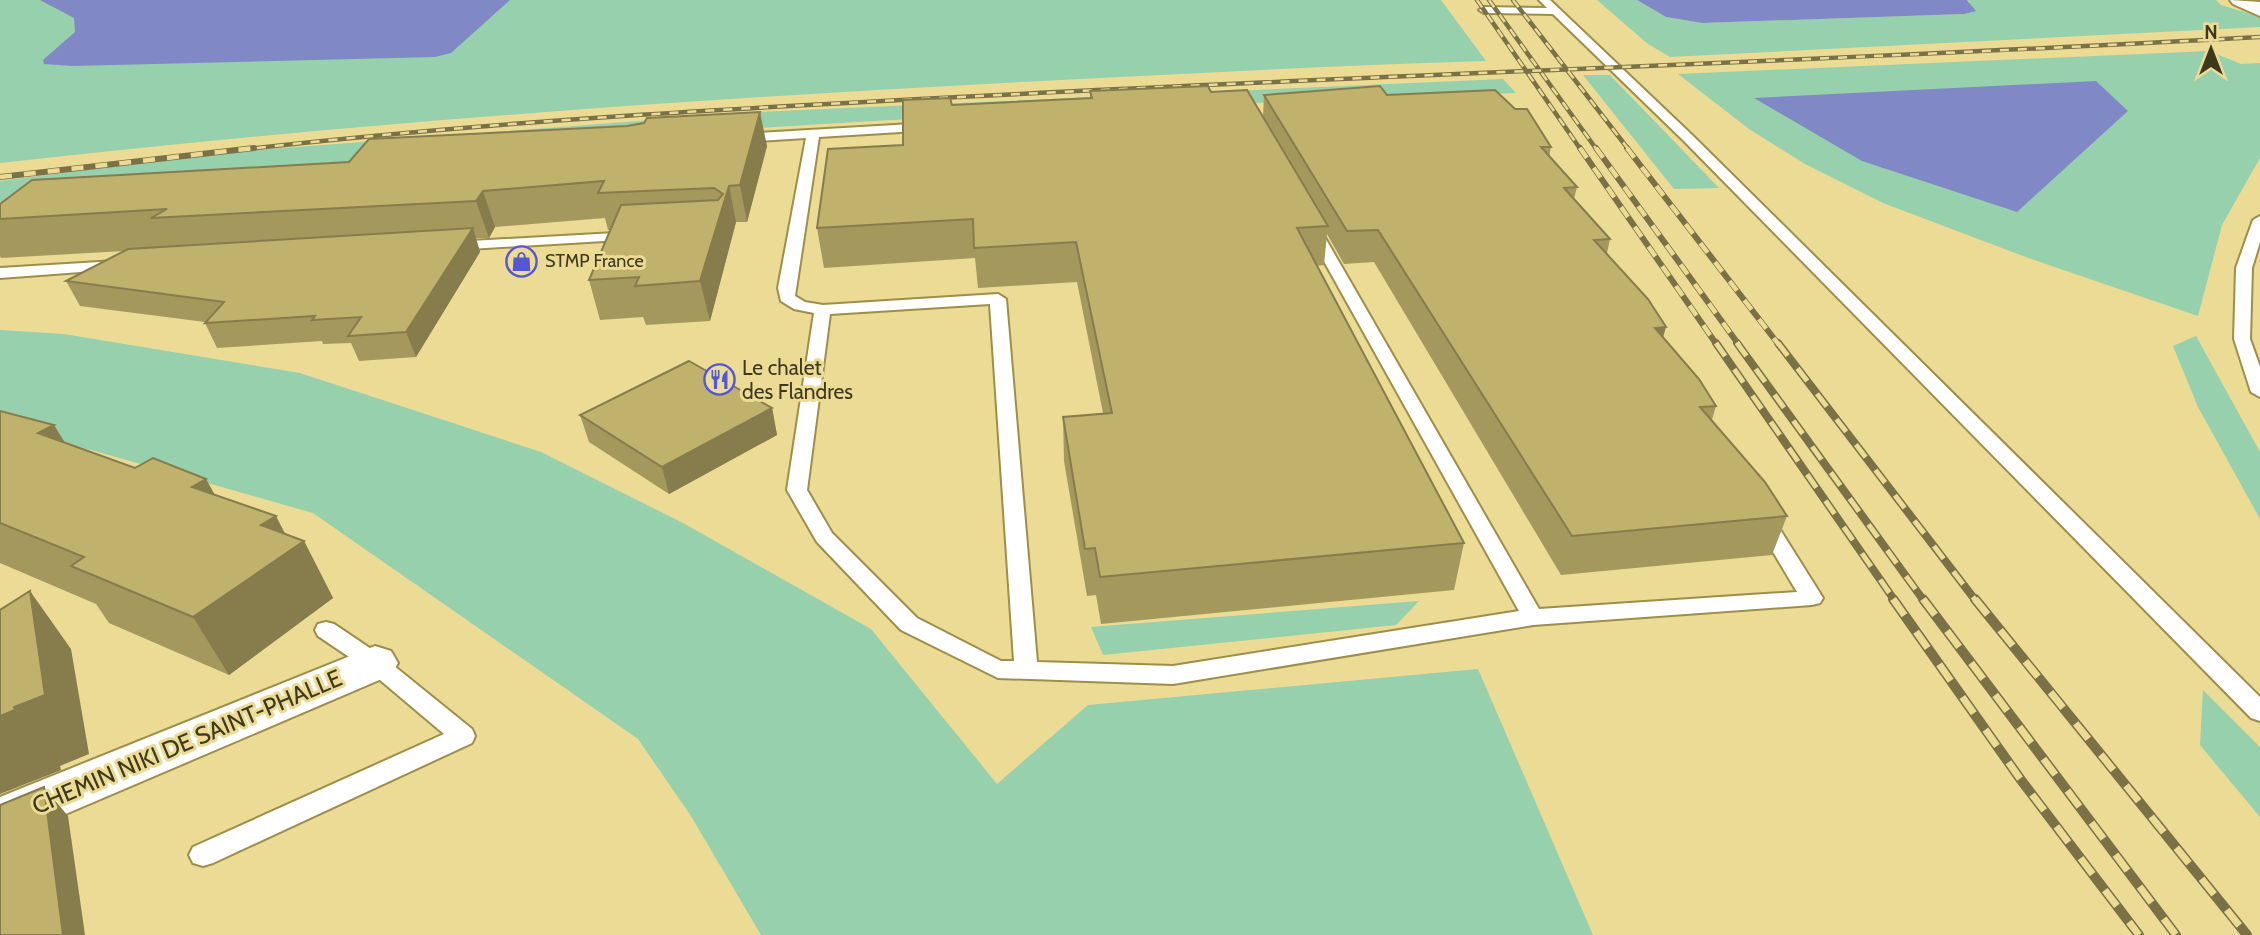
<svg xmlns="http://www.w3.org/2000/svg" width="2260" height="935" font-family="Cabin,sans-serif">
<rect width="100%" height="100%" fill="#ebdb95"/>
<g fill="#96d0ac">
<path d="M0,0H1441L1486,61C1344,65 1202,73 1060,80C706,98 353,123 0,163Z"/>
<polygon points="1597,0 1637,0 1666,17 1702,23 1964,14 1970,2 1967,0 2216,0 2221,5 2260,17 2260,27 1670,57 1648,44"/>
<polygon points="2209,51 2241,64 2260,63 2260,158 2222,225 2198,316 2031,259 1883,203 1805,164 1749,129 1678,74"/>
<polygon points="1583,75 1610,75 1719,188 1674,189"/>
<path d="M1503,79L1516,93C1269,102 1022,111 775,127C526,143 277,170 28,196L0,202V181L218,153L759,112Z"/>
<polygon points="0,330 64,334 300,373 541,452 683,523 871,629 997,784 1088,705 1478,669 1593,935 761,935 691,816 638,739 313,513 91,450 0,430"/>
<polygon points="2196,336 2260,452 2260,519 2198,407 2173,346"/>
<polygon points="1419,601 1396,625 1103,655 1091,627"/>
<polygon points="2203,690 2260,747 2260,817 2200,745"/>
</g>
<g fill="#8089c5">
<polygon points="40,0 510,0 451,53 435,57 73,66 44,64 43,60 75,32 74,18"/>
<polygon points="1637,0 1967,0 1976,11 1964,14 1702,23 1666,17"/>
<polygon points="2096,81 2128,111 2017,212 1862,161 1754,98"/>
</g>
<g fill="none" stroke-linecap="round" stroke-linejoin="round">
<defs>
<g id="service">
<polygon points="1539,0 1550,0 1692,135 2260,697 2260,721 2251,718 1684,141 1553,14 1484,13 1479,10 1484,7 1547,8"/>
<path d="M929,123L933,124V130L819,137L795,296L805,302L823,305L998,294L1006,299L1037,662L1173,666L1519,611L1306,229L1313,225L1320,229L1539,609L1797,592L1754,520L1757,515H1771L1823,598L1820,603L1812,605L1533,625L1173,684L998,678L901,630L817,542L787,490L814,313L794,309L781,301L778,288L806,138L739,142L733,138L739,134ZM990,304L1014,661H1001L917,618L832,533L807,490L830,314Z"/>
<polygon points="2260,216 2260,242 2252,268 2250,339 2260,367 2260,397 2251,392 2234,339 2236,268 2253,220"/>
<polygon points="633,232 640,236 638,239 453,250 446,246 453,242"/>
<polygon points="116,261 121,263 124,266 121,269 0,278 0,268"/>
<polygon points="326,622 334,624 383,657 472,729 475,736 472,743 213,863 203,866 193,863 189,855 193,847 444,734 367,669 318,636 315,630 318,624"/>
</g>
<g id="minor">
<polygon points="2230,0 2260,2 2260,16 2233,4"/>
<polygon points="375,646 391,651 398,663 391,675 0,842 0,797"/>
</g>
</defs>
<use href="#service" stroke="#9e8e4a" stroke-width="4"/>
<use href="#minor" stroke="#9e8e4a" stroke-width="4"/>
<use href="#service" fill="#fff" fill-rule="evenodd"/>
<use href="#minor" fill="#fff" fill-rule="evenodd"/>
<defs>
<g id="rail-far3">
<polyline points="1477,0 1581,150"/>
<polyline points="1489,0 1597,150"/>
<polyline points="1513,0 1629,150"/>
<path d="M239,150C498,120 760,107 1020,94C1433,73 1847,60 2260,37"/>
</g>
<g id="rail-far2">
<polyline points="1580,148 1717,345"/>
<polyline points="1596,148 1739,345"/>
<polyline points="1627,148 1779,345"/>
<polyline points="0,177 254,148"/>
</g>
<g id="rail-far1">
<polyline points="1716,343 1895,601"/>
<polyline points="1737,343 1924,601"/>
<polyline points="1778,343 1976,601"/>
</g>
<g id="rail">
<polyline points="1893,599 2021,780 2139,935"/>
<polyline points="1923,599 2176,935"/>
<polyline points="1975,599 2247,935"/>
</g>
</defs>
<use href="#rail-far3" stroke="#7b7146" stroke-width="4.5"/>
<use href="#rail-far2" stroke="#7b7146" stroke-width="6"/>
<use href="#rail-far1" stroke="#7b7146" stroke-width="8"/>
<use href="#rail" stroke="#7b7146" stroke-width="10"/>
<use href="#rail-far3" stroke="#ebdb95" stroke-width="2.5" stroke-dasharray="9" stroke-linecap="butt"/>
<use href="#rail-far2" stroke="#ebdb95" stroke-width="4.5" stroke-dasharray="12" stroke-linecap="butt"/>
<use href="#rail-far1" stroke="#ebdb95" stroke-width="5" stroke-dasharray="16" stroke-linecap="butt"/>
<use href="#rail" stroke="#ebdb95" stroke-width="7" stroke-dasharray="20" stroke-linecap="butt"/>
</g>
<g fill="#a5985d">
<polygon points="1090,91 1211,92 1263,117 1264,95 1387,95 1551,147 1549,157 1577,187 1574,199 1610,239 1607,253 1663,338 1716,406 1712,420 1787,516 1772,555 1561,575 1374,262 1344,264 1327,234 1324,265 1317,266 1464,543 1454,590 1101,624 1096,595 1087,596 1064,461 1063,417 1103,413 1077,282 978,288 975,258 824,268 817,228 903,145 952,105 1090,98"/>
<polygon points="767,146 747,222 736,222 710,321 646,325 643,317 600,320 589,280 610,230 608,230 605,218 495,227 489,238 476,238 480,252 416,357 359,361 351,343 323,344 322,341 217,348 205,323 205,322 80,306 66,281 124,251 1,258 0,256 0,204"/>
<polygon points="772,408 777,435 669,494 589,442 580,415"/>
<polygon points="0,411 65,443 135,468 206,479 214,495 285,534 304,541 333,598 229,675 109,623 96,604 0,563"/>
</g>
<g fill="#867c4c">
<polygon points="760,112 767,146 747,222 740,185"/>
<polygon points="729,186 736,222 710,321 700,281"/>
<polygon points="483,191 495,227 489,238 476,201"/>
<polygon points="473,228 480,252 416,357 406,332"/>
<polygon points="1666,327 1656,362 1655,328"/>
<polygon points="772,408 777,435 669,494 662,467"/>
<polygon points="54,425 88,480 38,433"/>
<polygon points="206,479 237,535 192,487"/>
<polygon points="276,516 293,549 304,541 333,598 229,675 193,617 261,525"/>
<polygon points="30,591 71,649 89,754 60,766 61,770 0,794 0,716 14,707"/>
<polygon points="44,787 68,816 85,935 63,935"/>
</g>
<g fill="#c0b16c" stroke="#867c4c" stroke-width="2">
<polygon points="1208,86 1211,92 1247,90 1328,226 1297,228 1464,543 1100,577 1095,548 1085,549 1063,417 1112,413 1076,242 974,248 973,219 817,228 828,149 903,145 903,100 950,98 952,105 1092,98 1090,91"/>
<polygon points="1380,86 1387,95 1495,90 1515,109 1527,109 1551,147 1541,147 1577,187 1564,188 1610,239 1594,240 1648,299 1666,327 1655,328 1699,379 1716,406 1700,407 1765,482 1787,516 1572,536 1378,230 1347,231 1264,95"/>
<polygon points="760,112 740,185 729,186 700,281 635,286 639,277 589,280 621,205 718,200 723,194 714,188 598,193 604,181 483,191 476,201 151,218 167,209 0,219 0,204 32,180 349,162 369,139 627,126 644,123 647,118"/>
<polygon points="473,228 406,332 348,336 361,317 312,320 315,316 205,323 224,302 66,281 128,249"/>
<polygon points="689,361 772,408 662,467 580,415"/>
<polygon points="0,411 54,425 38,433 135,468 153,458 206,479 192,487 276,516 261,525 304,541 193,617 71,566 84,557 0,523"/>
<polygon points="30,591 45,695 14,707 15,710 0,716 0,610"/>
<polygon points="44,787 63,935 0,935 0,805"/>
</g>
<defs>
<symbol id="shop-ring" viewBox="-11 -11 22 22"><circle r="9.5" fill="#ebdb95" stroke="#5458cf" stroke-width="1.5"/><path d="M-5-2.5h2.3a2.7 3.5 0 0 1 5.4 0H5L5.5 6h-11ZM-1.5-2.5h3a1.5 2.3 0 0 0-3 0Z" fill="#5458cf"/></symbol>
<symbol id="restaurant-ring" viewBox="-11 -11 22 22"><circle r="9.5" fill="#ebdb95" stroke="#5458cf" stroke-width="1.5"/><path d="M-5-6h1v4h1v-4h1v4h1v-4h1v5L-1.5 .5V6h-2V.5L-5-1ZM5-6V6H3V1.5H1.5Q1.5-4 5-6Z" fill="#5458cf"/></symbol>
</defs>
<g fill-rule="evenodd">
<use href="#shop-ring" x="504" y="244" width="35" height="35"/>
<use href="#restaurant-ring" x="702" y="362" width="35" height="35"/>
</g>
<g text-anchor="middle" stroke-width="6" stroke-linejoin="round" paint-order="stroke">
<g font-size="18" fill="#3f391c" stroke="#ebdb95" text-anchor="start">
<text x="545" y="267">STMP France</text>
</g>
<g font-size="21" fill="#3f391c" stroke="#ebdb95" text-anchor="start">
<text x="742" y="375">Le chalet<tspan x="742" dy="24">des Flandres</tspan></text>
</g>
<g font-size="24" fill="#3f391c" stroke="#ebdb95">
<text transform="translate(187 742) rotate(-23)" y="8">CHEMIN NIKI DE SAINT-PHALLE</text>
</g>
</g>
<g transform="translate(2211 49)" stroke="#ebdb95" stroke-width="5" paint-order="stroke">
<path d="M0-5L12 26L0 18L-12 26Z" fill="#3f391c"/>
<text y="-10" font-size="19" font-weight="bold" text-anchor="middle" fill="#3f391c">N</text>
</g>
</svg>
